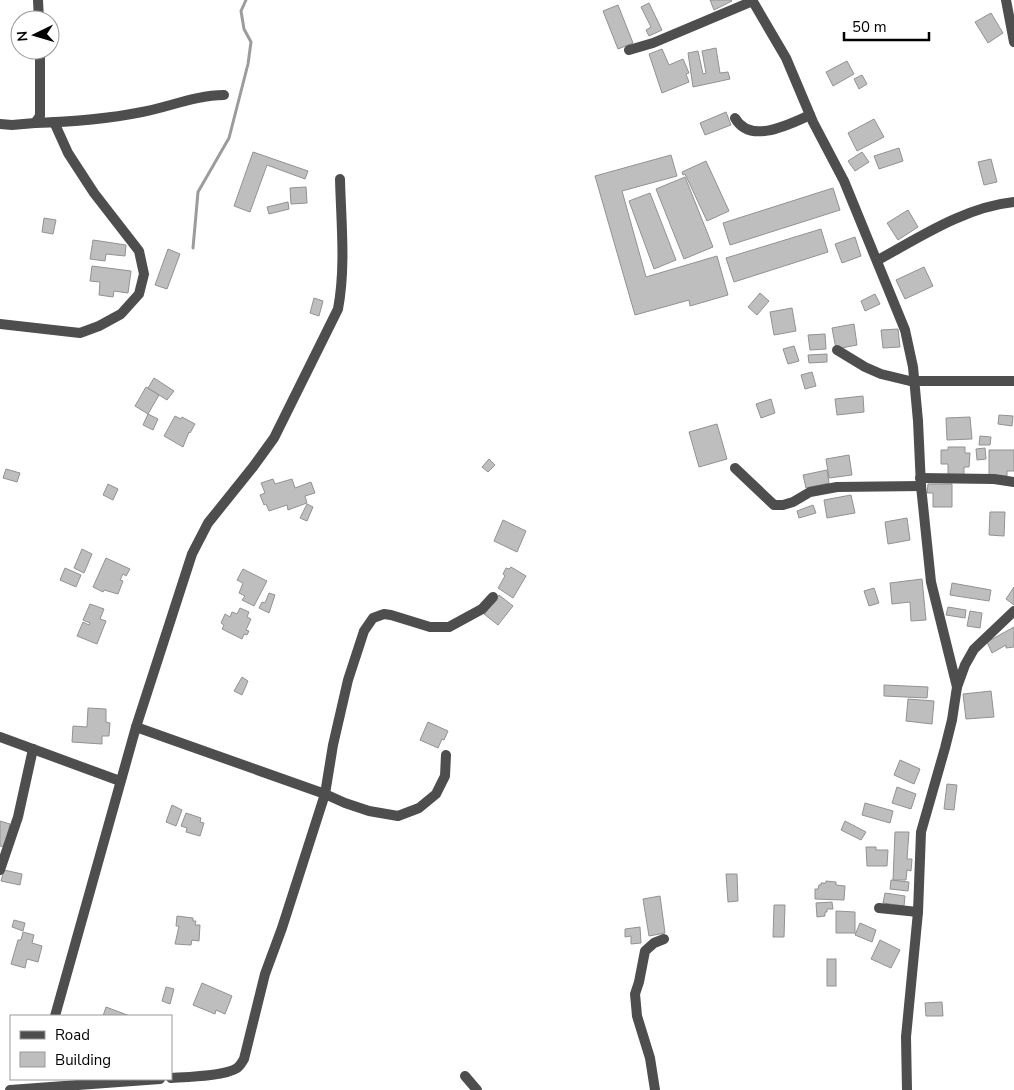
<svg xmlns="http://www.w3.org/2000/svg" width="1014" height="1090" font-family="'Nunito Sans',sans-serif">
<rect width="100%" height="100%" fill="#fff"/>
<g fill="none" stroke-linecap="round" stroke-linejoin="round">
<polyline stroke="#9c9c9c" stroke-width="3" points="193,248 198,192 229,138 248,64 251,42 244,29 241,11 246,0"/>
</g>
<g fill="#bebebe" stroke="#929292">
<polygon points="710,0 731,0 732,1 714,10"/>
<polygon points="649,3 662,30 649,36 646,30 651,27 641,7"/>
<polygon points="618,5 633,43 618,49 603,11"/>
<polygon points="991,13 1003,33 988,43 975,22"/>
<polygon points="716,48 720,73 728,72 730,79 693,87 688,53 698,51 703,74 706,73 702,51"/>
<polygon points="662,49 669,65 683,59 689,73 686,74 689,82 662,93 649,54"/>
<polygon points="847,61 854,74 833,86 826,72"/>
<polygon points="862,75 867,84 859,89 854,79"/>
<polygon points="726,112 731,125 705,135 700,123"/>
<polygon points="874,119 884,137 857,151 848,133"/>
<polygon points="899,148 903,161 879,169 874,156"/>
<polygon points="253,152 308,171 305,179 267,165 250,212 234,206"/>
<polygon points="862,152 869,162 855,171 848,161"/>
<polygon points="671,155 677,176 622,191 646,277 717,256 728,295 690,306 689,300 635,315 595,176"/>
<polygon points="991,159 997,182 984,185 978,162"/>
<polygon points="706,161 729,211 707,221 685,174 683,175 682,172"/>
<polygon points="685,177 713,247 684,259 656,189"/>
<polygon points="306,187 307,203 291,204 290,188"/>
<polygon points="833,188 840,210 730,245 723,223"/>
<polygon points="650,193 676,260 654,269 629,201"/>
<polygon points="288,202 289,209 269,214 267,207"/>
<polygon points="908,210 918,227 898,240 887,223"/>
<polygon points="44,218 56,220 53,234 42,232"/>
<polygon points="821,229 828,252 734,282 726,258"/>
<polygon points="855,237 861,256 842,263 835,244"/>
<polygon points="93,240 126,245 125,256 106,254 105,261 90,259"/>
<polygon points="168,249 180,254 167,289 155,285"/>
<polygon points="92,266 131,271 128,293 114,291 113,297 99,295 100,282 90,281"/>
<polygon points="924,267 933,286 905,299 896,280"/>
<polygon points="760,293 769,301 757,315 748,307"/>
<polygon points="875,294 880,304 865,311 861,301"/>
<polygon points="314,298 323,301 319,316 310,313"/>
<polygon points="792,308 796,331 774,335 770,312"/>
<polygon points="854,324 857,345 836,349 832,328"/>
<polygon points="898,329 900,347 883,348 881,330"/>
<polygon points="825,334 826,349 810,350 808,335"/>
<polygon points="794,346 799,361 788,364 783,349"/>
<polygon points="827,354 827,362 809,363 808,355"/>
<polygon points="812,372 816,386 805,389 801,375"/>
<polygon points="154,378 174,391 167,400 148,388"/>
<polygon points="146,387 159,395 148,414 135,406"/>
<polygon points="863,396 864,412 837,415 835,399"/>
<polygon points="771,399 775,413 761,418 756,404"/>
<polygon points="148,414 158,419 153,430 143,425"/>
<polygon points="999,415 1013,416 1012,426 998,424"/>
<polygon points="175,416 181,419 182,417 195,424 190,433 189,432 183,447 164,436"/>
<polygon points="970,417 972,439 947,440 946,418"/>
<polygon points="717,424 727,459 699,467 689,432"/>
<polygon points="980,436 991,437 990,445 979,445"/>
<polygon points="948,447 965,447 965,453 970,453 969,467 964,467 964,476 948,475 948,464 941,464 941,450 948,450"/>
<polygon points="985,448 986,459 977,460 976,449"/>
<polygon points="989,450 1014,450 1014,471 1007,471 1007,476 989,476"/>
<polygon points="849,455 852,475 829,478 826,459"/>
<polygon points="489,459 495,465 488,472 482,467"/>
<polygon points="6,469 20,473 17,482 3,478"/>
<polygon points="827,470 829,483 806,488 803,475"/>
<polygon points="273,479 275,484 292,479 295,488 311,482 315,493 305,496 307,503 288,510 287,505 269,511 266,504 264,505 260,495 265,493 261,483"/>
<polygon points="108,484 118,489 113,500 103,495"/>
<polygon points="928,484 952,484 952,507 933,507 933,493 927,493"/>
<polygon points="851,495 855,513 827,518 824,500"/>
<polygon points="307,504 313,507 307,521 300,518"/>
<polygon points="813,505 816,513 799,518 797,511"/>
<polygon points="990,512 1005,512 1004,536 989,535"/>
<polygon points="907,518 910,540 888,544 885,522"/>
<polygon points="503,520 526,531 517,552 494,541"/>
<polygon points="82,549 92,554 84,573 74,568"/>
<polygon points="106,558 130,569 126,576 123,574 120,580 123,581 118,594 104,590 103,592 93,587"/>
<polygon points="511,567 526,576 513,598 498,588 505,576 503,574 506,568 509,569"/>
<polygon points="65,568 81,575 76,587 60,580"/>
<polygon points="243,569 267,581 254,606 242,600 245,596 239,593 243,583 237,580"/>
<polygon points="922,579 926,620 911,621 910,602 892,604 890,583"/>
<polygon points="952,583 991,590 989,601 950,595"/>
<polygon points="1014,587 1014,605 1006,599"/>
<polygon points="874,588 879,603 869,606 864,591"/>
<polygon points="269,593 275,595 269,613 259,608 262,602 265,603"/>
<polygon points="499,595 513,606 498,625 484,614"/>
<polygon points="90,604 104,609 100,619 106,621 97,644 77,636 83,622 89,625 90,623 83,620"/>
<polygon points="948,607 966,610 965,618 946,615"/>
<polygon points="240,608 249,612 247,617 251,619 246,630 249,631 247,635 244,634 242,639 222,629 224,625 221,623 225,614 230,617 232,612 237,614"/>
<polygon points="970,611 982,613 980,628 967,626"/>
<polygon points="1014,627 1014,647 1006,648 1006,645 992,653 987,642"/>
<polygon points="242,677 248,681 242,695 234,691"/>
<polygon points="884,685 928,687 927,698 884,696"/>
<polygon points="991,691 994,717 966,719 963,694"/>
<polygon points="908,699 934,701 932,724 906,721"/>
<polygon points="88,708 106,709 106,722 110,723 109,736 102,736 102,744 72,742 73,726 87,727"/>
<polygon points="428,722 448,731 444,740 442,739 438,748 420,740"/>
<polygon points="900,760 920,769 914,784 894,775"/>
<polygon points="947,784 957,785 954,810 944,809"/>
<polygon points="897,787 916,794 911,809 892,803"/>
<polygon points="865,803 893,811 890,823 862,815"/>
<polygon points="172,805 182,810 176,826 166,822"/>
<polygon points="186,813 201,818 200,822 204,823 200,836 186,832 187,828 181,826"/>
<polygon points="0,821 10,824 5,847 0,846"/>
<polygon points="845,821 866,832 861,840 841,830"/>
<polygon points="895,832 909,832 907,859 912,859 911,871 907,870 906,880 893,880"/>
<polygon points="866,847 876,847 876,850 888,850 887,866 867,866"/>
<polygon points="4,870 22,874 20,885 1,881"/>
<polygon points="726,874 737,874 738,901 728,902"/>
<polygon points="891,880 909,882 908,891 890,889"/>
<polygon points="826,881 836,882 836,885 845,886 844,900 815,899 815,889 818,889 819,885 821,885 821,883 826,883"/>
<polygon points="885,893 905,896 904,906 883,903"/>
<polygon points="660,896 665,933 649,936 643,899"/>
<polygon points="832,902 833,909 827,909 827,912 825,912 825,916 817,917 816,903"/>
<polygon points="774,905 785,905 784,937 773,937"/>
<polygon points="836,911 855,912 855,933 836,933"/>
<polygon points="177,916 193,918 193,921 196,921 195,925 200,925 199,941 192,940 191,945 175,944 179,926 176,926"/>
<polygon points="14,920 25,923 23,931 12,927"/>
<polygon points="860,923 876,930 872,942 855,935"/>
<polygon points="640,927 641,943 631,944 631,936 625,937 625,929"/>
<polygon points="23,932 34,935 32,943 42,946 38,962 27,959 25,968 11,964 18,940 21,940"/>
<polygon points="880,940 900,950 891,968 871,959"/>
<rect x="827" y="959" width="9" height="27"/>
<polygon points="202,983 232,996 225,1014 216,1010 215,1014 193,1005"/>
<polygon points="166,987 174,989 170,1004 162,1001"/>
<polygon points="942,1002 943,1016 926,1016 925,1003"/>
<polygon points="106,1007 130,1016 103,1016"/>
</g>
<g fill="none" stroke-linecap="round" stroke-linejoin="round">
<g stroke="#4e4e4e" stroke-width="10">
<polyline points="38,0 39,20"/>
<polyline points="752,0 786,58 813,122 844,181 905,330 913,367 918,421 921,486 931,582 957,687"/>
<polyline points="1006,0 1014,42"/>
<polyline points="629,50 653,43 753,1"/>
<path d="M735,118C750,145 790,124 810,115"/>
<path d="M35,123C71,122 107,119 142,112C169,107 196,95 224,95"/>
<polyline points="0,124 12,125 35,123 40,116 40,50"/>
<path d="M878,260C920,237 965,207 1014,202"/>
<polyline points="0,324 80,333 99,326 121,314 139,294 144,274 139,251 94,193 68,153 54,122"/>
<polyline points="837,350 865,367 881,374 914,382"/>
<polyline points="914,381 1014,381"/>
<polyline points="735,468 774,505 783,505 793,502 810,492 837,487 921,486"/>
<polyline points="920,478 994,479 1014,482"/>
<polyline points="136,727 325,794 345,803 369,811 398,816 419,808 436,794 445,776 446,755"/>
<polyline points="0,737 120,781"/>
<polyline points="0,870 18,817 33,749"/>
<polyline points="879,908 918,912"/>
<path d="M55,1016L136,727L192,554L208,523L253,467L274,438L338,309C346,267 341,221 340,179"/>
<polyline points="465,1076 477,1090"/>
<path d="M171,1078C186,1077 226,1076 237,1068C240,1066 242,1062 244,1059L265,974L282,928L325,794L333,745L348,680L364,631L373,618L384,614L391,615L430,627H449L482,609L493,597"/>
<polyline points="10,1090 160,1079"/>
<polyline points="655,1090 650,1058 637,1016 635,994 639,982 645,951 654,943 664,939"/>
<polyline points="907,1090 906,1037 918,912 921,832 945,748 952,720 957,687 965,665 974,649 1014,611"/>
</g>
</g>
<rect x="10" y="1015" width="162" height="65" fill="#ffffff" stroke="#999999"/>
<rect x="20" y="1031" width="25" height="8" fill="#4e4e4e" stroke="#999999"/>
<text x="55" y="1040" font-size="15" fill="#000000">Road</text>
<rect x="20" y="1052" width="25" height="15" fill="#bebebe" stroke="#999999"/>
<text x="55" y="1065" font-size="15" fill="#000000">Building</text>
<g transform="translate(35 35) rotate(265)"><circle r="24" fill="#ffffff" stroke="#999999"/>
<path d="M0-4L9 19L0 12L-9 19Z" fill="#000000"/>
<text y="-8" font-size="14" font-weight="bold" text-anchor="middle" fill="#000000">N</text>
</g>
<path d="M844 32v8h85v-8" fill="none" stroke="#000000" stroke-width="2.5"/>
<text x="852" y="32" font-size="15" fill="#000000" stroke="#ffffff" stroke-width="4" paint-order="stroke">50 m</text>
</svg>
